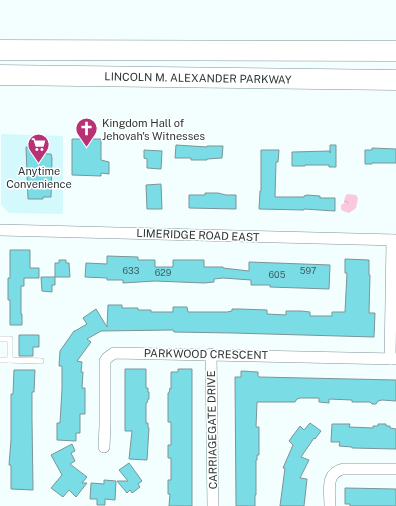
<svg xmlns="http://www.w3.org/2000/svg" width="396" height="506" font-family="'Public Sans',sans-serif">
<defs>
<pattern id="park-crowns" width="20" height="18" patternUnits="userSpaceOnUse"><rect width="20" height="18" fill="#fcc8db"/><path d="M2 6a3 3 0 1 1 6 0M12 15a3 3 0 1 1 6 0" fill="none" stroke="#d8acbd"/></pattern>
</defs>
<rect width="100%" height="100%" fill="#f3feff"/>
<polygon fill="#d3f9fc" points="1,134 63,136 63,214 9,213 1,205"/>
<polygon fill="url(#park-crowns)" points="347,194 356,195 358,198 356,208 349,213 343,211 341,209 341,205 344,203 345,197"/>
<g fill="#7adce5" stroke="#7b9598">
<polygon points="72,139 101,139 101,160 109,162 109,174 101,173 101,176 72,175"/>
<polygon points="176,145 207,147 207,146 223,146 222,158 207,159 207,160 191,160 191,158 175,158"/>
<polygon points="330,145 336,145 336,167 329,167 329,165 305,165 305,166 292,166 292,152 330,151 330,153"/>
<polygon points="26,147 43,147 46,148 46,154 51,154 52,158 51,197 43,197 43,199 28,199"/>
<polygon points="372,148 396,149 396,163 372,163 372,164 365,164 365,150 372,150"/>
<polygon points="144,150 162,151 161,169 147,168 147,159 144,158"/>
<polygon points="261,150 279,150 278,162 276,162 275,197 304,197 304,196 307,195 320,196 320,198 335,198 335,211 304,209 304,210 259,209 260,191 261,191"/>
<polygon points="161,184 162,209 147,209 146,185"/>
<polygon points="205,193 218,193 226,195 236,195 236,209 189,208 189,195 205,195"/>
<polygon points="10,250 30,250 30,268 39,268 39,278 24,278 24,286 21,286 21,314 22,314 22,325 10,325 10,300 8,300 8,278 10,278"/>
<polygon points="107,256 138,257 138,260 155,260 155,267 173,267 173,260 204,260 204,267 223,267 223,268 249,271 249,262 330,265 329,289 270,287 270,285 251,285 251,280 223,278 214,279 214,282 204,283 155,281 123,283 123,280 107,280 107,278 85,277 86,263 107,264"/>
<polygon points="345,259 369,260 369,275 370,275 369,313 375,313 374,337 233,333 174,332 173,330 101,331 87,339 91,342 77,361 82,362 81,372 83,372 82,388 85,388 85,414 80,414 80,433 76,433 76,441 57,440 57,423 60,423 62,389 62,366 59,366 60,351 74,331 75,331 87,324 83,318 96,309 107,327 108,305 122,305 122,308 138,308 138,310 151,310 151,312 173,312 173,307 187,307 188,312 227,312 232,311 232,309 239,309 267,310 267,314 286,315 286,311 301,311 310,312 310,316 332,316 332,312 345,312 347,273 345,273"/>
<polygon points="59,260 66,260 66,263 69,263 70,277 55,277 55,263 59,263"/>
<polygon points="41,277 55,277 55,285 52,285 52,292 42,291"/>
<polygon points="19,335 39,335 39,347 33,347 33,356 19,356"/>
<polygon points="125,369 146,369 146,388 148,388 148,392 149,392 149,399 148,399 147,403 146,403 146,423 148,423 148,428 149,428 147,460 129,459 132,431 125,431"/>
<polygon points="178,369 192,369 192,506 169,506 170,494 168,494 168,480 171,480 171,458 168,458 168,445 171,445 171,422 168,422 168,393 169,393 170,388 171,389 171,372 178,372"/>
<polygon points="14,370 35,370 34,392 32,392 32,419 33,490 11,489 11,465 9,465 11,440 11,394 13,394"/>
<polygon points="241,371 258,372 258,376 259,377 396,380 396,401 382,400 378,401 376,404 372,404 370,402 352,402 352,400 329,399 329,403 319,402 319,398 300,398 297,399 295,402 257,402 256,427 259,427 259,455 257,455 257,460 256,460 256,495 255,495 255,506 236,506 235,377 241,377"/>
<polygon points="310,423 321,431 315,439 314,438 301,457 309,460 300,478 307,479 304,506 280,506 285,468 283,468 293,445 289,441 300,426 304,430"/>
<polygon points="332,424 350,424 349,427 373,428 373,426 378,426 378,424 386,424 386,426 390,426 390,428 396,429 396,449 352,448 352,447 339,446 340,442 331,442"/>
<polygon points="72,444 75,451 71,453 75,461 70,464 87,477 82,483 87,483 76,497 69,490 63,497 51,488 62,475 51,455"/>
<polygon points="129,463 142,481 138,484 140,487 132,493 130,490 127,493 117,481 128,481 119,470"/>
<polygon points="104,480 116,481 115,500 105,499 105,505 97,505 97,499 90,499 91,483 104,484"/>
<polygon points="345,488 396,489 396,506 350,506 350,504 345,504"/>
</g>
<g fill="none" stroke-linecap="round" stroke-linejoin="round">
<defs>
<g id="service">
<polyline points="0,339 10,339 10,360 0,360"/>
<polyline points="10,360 41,361"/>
</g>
<g id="minor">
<polyline points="0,230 396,240"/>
<polyline points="211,354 213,506"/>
<polyline points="390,359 392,240"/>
<polyline points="104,447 105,425 105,361 107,358 114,353 396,359"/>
<path d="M330,506C330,491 325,473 343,469H396"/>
</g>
<g id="motorway">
<polyline points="0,50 396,51"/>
<polyline points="0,75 396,80"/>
</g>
</defs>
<use href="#service" stroke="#7d9799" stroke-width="6"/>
<use href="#minor" stroke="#7d9799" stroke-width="12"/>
<use href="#motorway" stroke="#7d9799" stroke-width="21"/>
<use href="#service" stroke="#fff" stroke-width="5.5"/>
<use href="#minor" stroke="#fff" stroke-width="11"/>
<use href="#motorway" stroke="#fff" stroke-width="20"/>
</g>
<defs>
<symbol id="church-pin" viewBox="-11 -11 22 30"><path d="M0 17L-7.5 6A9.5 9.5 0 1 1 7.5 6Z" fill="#b83174" stroke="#fff"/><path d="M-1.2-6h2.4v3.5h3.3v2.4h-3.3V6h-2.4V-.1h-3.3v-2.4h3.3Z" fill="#fff"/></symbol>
<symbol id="supermarket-pin" viewBox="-11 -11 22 30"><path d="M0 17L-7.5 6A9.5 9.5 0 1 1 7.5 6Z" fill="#b83174" stroke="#fff"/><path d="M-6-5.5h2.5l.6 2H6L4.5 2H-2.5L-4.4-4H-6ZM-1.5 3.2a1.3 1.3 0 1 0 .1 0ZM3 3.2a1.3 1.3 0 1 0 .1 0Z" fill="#fff"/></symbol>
</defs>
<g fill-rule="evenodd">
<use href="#church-pin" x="74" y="116" width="25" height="34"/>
<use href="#supermarket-pin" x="26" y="132" width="25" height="34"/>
</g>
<g text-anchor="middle" stroke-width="3" stroke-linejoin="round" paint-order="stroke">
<g font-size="9" fill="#3e5f62">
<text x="131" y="274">633</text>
<text x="308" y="274">597</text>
<text x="163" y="276">629</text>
<text x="277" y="278">605</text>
</g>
<g font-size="11" fill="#2a3536" stroke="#fff">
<text transform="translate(198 78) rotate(1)" y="4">LINCOLN M. ALEXANDER PARKWAY</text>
<text transform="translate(198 235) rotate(2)" y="4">LIMERIDGE ROAD EAST</text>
<text transform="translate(206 354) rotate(1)" y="4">PARKWOOD CRESCENT</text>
<text transform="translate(212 430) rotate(-91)" y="4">CARRIAGEGATE DRIVE</text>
</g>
<g font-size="11" fill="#2a3536" stroke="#fff" text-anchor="start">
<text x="102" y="127">Kingdom Hall of<tspan x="102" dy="13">Jehovah's Witnesses</tspan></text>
<text x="39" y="175" text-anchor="middle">Anytime<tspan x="39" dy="13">Convenience</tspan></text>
</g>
</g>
</svg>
